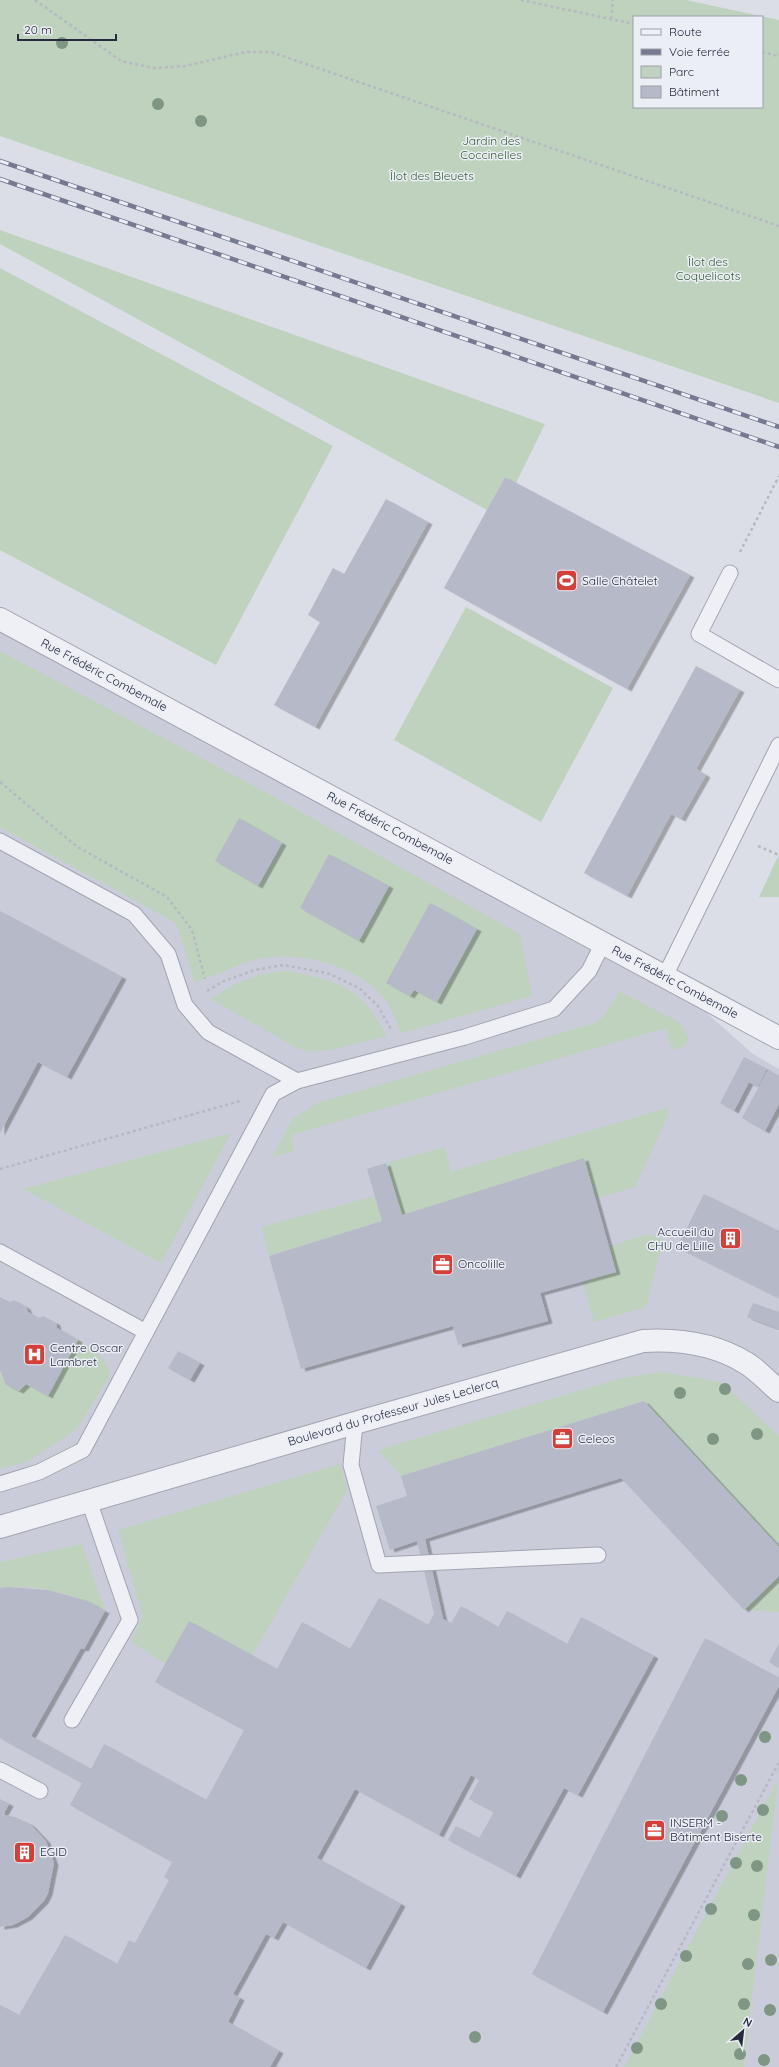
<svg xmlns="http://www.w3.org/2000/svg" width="779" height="2067" font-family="Quicksand,sans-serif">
<defs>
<filter id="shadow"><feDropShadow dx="4.5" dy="2.5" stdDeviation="0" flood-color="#0004"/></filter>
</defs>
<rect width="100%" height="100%" fill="#dcdee7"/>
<polygon fill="#cacdd9" points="0,619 665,976 753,1054 779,1069 779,2067 0,2067"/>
<g fill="#bed2bd" fill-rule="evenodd">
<path d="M0,0H686L779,20V403L0,136ZM634,17H762V107H634Z"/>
<polygon points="0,230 545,424 516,483 505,477 487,510 0,244"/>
<polygon points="0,268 333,446 216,665 0,550"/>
<polygon points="466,607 613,688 541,822 394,740"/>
<path d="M0,651L269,794L520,934L532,996L402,1033C396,1022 391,1007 384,998C357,965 299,950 258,959C236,964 217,976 195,982L176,923L0,827Z"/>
<polygon points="779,854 779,897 759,897"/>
<path d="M289,971C341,982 361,987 387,1036L330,1050L309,1052L295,1047L210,999C239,981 254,973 289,971Z"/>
<polygon points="619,991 679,1022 689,1038 684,1046 672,1050 666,1028 291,1135 294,1151 272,1157 293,1118 317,1103 592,1024 604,1016"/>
<polygon points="667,1108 669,1114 635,1187 595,1199 402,1215 386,1163 445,1147 451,1172"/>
<polygon points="231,1133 161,1263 23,1189"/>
<polygon points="375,1196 382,1221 269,1256 261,1227"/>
<polygon points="649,1234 668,1242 659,1256 646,1307 594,1322 582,1281 616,1272 609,1246"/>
<path d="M78,1340C92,1349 108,1358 110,1376L76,1430L28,1461L0,1469V1370L6,1385L19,1391L26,1384L48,1396Z"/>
<polygon points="662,1372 721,1382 779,1436 779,1547 644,1401 401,1476 378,1450 622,1378"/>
<polygon points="340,1464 347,1490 252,1656 189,1621 166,1664 131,1642 143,1617 118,1530"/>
<path d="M82,1544L105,1611C75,1594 35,1583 0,1588V1562Z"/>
<polygon points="779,1576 779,1612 744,1610"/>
<polygon points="778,1779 744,2067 624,2067"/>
</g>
<g fill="#b6b9c7" filter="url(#shadow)">
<polygon points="505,477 690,575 627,689 444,588"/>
<polygon points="386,499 428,522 315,727 274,705 320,622 308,615 333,568 344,574"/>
<polygon points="696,666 740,690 696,769 706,775 681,819 671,814 627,896 584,873"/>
<polygon points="239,818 282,843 258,886 215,861"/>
<polygon points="329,854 389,886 359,941 300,908"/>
<polygon points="430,903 477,929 437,1002 414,990 410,996 386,983"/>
<polygon points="0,911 122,977 67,1077 38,1062 0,1133"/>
<polygon points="744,1057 767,1069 758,1087 749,1082 734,1111 720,1103"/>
<polygon points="768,1070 779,1076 779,1104 765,1131 742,1118"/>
<polygon points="584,1158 616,1272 540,1293 548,1321 458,1345 453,1326 301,1369 269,1256 382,1221 367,1169 386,1163 402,1215"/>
<polygon points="704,1194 779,1231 779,1298 677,1247"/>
<polygon points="0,1297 9,1302 14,1300 26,1307 28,1312 38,1318 43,1316 56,1323 57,1328 78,1340 48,1396 26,1384 19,1391 6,1385 0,1370"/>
<polygon points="753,1303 779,1312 779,1329 747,1317"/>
<polygon points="178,1351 200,1363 190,1380 168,1368"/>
<polygon points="644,1401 779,1547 779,1576 744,1610 621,1478 425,1539 443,1619 451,1623 461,1606 498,1627 507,1611 567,1644 581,1617 654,1656 578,1795 564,1788 516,1876 448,1840 456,1826 479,1838 494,1812 469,1799 479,1780 471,1775 439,1835 355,1789 317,1858 401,1904 366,1968 283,1922 274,1938 266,1934 233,1994 240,1998 228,2022 279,2051 270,2067 0,2067 0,2005 19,2015 65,1935 117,1964 129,1940 135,1943 169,1880 164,1877 172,1862 70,1805 82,1783 0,1738 0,1588 8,1587 48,1590 88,1601 105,1611 84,1649 81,1648 31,1736 91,1769 104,1744 206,1800 244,1730 155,1682 189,1621 277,1669 302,1622 350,1649 379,1598 428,1625 434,1614 417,1541 390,1550 376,1506 407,1496 401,1476"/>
<polygon points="705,1638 779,1678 779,1686 603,2012 532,1974"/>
<polygon points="779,1643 779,1666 778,1668 769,1662"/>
<polygon points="0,1799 9,1804 3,1815 15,1817 30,1824 46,1841 54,1863 48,1893 44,1901 28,1917 13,1925 0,1927"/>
</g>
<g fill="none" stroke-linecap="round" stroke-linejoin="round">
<defs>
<g id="service">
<polyline points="730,573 699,634 779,680"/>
<polyline points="0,841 134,914 168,954 185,1005 208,1032 297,1081 465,1037 554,1009 589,971 603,943"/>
<polyline points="665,976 779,745"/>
<polyline points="0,1252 146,1332 273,1094 297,1081"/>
<polyline points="355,1423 351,1465 379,1565 598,1555"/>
<polyline points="0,1484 39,1472 83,1450 146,1332"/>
<polyline points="72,1720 130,1620 89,1501"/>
<polyline points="0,1770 40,1791"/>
</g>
<path id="minor" d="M0,1527L355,1423L643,1341C678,1339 715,1344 746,1363C758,1370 768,1382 779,1391"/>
<polyline id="tertiary" points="0,619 779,1038"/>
</defs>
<use href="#service" stroke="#a1a4b1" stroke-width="17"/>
<use href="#minor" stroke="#a1a4b1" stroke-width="24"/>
<use href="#tertiary" stroke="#a1a4b1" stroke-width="24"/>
<g stroke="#b6b9c2" stroke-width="2.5" stroke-dasharray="3 3" stroke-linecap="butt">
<polyline points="35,0 121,61 154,68 185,66 246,52 271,52 779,226"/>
<polyline points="521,0 634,24"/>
<polyline points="611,19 613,0"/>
<polyline points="762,52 779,56"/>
<polyline points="740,552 779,476"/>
<polyline points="0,782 76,846 167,897 192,930 205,979"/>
<polyline points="758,846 779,855"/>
<polyline points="207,991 224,981 255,970 283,965 327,973 359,988 378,1006 392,1031"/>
<polyline points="0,1169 240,1101"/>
<polyline points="616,2067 779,1762"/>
</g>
<use href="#service" stroke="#eff0f5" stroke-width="15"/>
<use href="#minor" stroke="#eff0f5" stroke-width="22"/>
<use href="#tertiary" stroke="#eff0f5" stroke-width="22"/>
<defs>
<g id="rail">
<polyline points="0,161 779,427"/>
<polyline points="0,179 779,447"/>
</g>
</defs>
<use href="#rail" stroke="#757a91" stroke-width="4.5"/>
<use href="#rail" stroke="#eceef5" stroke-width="3" stroke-dasharray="9" stroke-linecap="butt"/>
</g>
<g fill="#7e9683">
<circle cx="62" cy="43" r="6"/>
<circle cx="158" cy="104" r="6"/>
<circle cx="201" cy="121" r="6"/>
<circle cx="725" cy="1389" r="6"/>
<circle cx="680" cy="1393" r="6"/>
<circle cx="757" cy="1434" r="6"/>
<circle cx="713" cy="1439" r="6"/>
<circle cx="765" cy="1737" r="6"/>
<circle cx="741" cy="1780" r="6"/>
<circle cx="763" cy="1810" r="6"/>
<circle cx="722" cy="1816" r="6"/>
<circle cx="736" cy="1863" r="6"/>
<circle cx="757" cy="1866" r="6"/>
<circle cx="711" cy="1909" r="6"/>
<circle cx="754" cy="1915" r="6"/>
<circle cx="686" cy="1956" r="6"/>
<circle cx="771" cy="1960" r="6"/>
<circle cx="748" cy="1964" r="6"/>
<circle cx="661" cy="2004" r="6"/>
<circle cx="744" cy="2004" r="6"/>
<circle cx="770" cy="2010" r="6"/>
<circle cx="475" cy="2037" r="6"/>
<circle cx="637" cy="2048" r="6"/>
<circle cx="740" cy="2054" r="6"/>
<circle cx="764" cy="2060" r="6"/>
</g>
<defs>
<symbol id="stadium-square" viewBox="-11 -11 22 22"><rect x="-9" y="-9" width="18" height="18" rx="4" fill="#d44039" stroke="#eceef5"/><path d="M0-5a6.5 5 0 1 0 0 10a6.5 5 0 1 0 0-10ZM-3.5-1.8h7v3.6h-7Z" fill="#fff"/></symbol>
<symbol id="building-square" viewBox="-11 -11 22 22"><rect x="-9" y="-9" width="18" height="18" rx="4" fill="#d44039" stroke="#eceef5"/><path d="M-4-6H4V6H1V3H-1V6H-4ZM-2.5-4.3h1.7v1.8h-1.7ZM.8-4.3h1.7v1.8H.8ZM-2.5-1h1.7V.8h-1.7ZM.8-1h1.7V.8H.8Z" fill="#fff"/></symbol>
<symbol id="office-square" viewBox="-11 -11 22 22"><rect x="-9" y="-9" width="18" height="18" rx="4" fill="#d44039" stroke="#eceef5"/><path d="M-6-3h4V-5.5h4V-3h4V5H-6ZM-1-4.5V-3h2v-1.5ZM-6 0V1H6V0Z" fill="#fff"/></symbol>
<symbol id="hospital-square" viewBox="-11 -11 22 22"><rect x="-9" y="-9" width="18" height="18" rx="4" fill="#d44039" stroke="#eceef5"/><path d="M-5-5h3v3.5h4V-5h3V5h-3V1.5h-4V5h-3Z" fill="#fff"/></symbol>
</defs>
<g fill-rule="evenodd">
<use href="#stadium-square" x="554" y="568" width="25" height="25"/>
<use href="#building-square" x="718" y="1226" width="25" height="25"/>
<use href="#office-square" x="430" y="1252" width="25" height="25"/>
<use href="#hospital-square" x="22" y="1342" width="25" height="25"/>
<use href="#office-square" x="550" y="1426" width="25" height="25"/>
<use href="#office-square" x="642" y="1818" width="25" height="25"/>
<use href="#building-square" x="12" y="1840" width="25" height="25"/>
</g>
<g text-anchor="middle" stroke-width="3" stroke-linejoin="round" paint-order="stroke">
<g font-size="12" fill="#325b32" stroke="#eceef5">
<text x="491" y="145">Jardin des<tspan x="491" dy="14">Coccinelles</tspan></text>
<text x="432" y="180">Îlot des Bleuets</text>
<text x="708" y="266">Îlot des<tspan x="708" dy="14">Coquelicots</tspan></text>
</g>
<g font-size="12" fill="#252a3e" stroke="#eceef5" text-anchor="start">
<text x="582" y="585">Salle Châtelet</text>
<text x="714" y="1236" text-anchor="end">Accueil du<tspan x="714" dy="14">CHU de Lille</tspan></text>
<text x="458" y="1268">Oncolille</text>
<text x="50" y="1352">Centre Oscar<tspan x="50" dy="14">Lambret</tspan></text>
<text x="578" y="1443">Celeos</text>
<text x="670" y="1827">INSERM -<tspan x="670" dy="14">Bâtiment Biserte</tspan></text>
<text x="40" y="1856">EGID</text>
</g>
<g font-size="12" fill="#252a3e" stroke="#eceef5">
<text transform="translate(104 675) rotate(28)" y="4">Rue Frédéric Combemale</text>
<text transform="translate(390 828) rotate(28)" y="4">Rue Frédéric Combemale</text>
<text transform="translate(675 982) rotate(28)" y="4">Rue Frédéric Combemale</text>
<text transform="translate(393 1412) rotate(-16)" y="4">Boulevard du Professeur Jules Leclercq</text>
</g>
</g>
<rect x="633" y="16" width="130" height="92" fill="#eceef5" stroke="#9ca0ac"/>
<rect x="641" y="29" width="20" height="6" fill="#eff0f5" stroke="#9ca0ac"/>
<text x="669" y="36" font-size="12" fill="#252a3e">Route</text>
<rect x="641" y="49" width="20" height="6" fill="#757a91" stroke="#9ca0ac"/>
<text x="669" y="56" font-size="12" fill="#252a3e">Voie ferrée</text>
<rect x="641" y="66" width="20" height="12" fill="#bed2bd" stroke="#9ca0ac"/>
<text x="669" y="76" font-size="12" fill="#252a3e">Parc</text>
<rect x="641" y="86" width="20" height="12" fill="#b6b9c7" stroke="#9ca0ac"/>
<text x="669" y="96" font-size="12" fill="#252a3e">Bâtiment</text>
<g transform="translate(743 2031) rotate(28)" stroke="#eceef5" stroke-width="3" paint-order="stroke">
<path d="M0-3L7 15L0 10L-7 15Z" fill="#252a3e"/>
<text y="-6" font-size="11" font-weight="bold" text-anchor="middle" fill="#252a3e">N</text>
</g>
<path d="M18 34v6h98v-6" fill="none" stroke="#252a3e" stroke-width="2"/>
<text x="24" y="34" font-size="12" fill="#252a3e" stroke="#eceef5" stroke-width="3" paint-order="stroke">20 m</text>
</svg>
